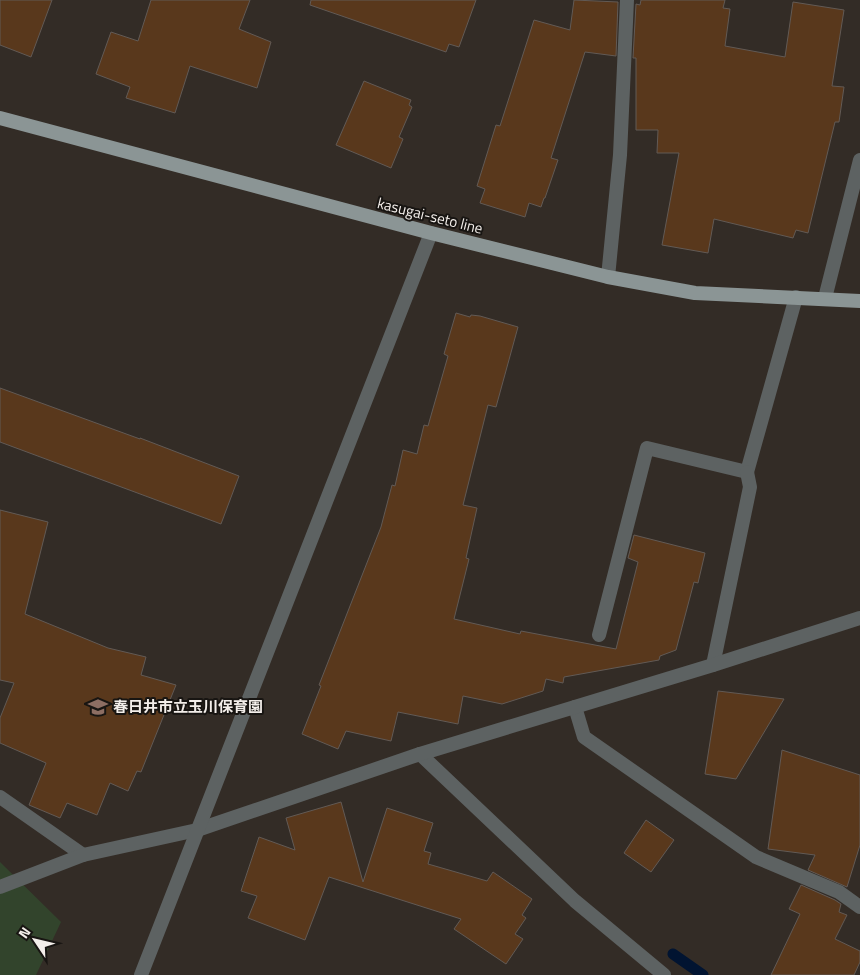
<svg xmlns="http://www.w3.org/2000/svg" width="860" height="975" font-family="'Titillium Web','Noto Sans JP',sans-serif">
<rect width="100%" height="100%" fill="#332c26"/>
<polygon fill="#32442c" points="0,862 61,922 36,975 0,975"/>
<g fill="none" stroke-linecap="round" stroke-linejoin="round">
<polyline stroke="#011431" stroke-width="11" points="673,954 703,975"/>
</g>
<g fill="#59381c" stroke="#625a55">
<polygon points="0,0 52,0 31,57 0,45"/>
<polygon points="151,0 250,0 239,29 271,42 257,88 190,66 175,113 126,98 130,87 96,74 111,32 138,41"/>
<polygon points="311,0 476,0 459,47 449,44 446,52 310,5"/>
<polygon points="574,0 618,2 616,56 585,52 551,158 558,160 545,198 544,198 541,207 529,203 525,217 480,203 485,189 477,186 496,125 500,126 534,20 570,30"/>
<polygon points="641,0 725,0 723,8 730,9 725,46 785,57 793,2 844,10 832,86 844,87 839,122 835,122 808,233 796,230 793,238 714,219 708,253 662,245 679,153 657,153 658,130 636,130 636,58 633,58 636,4 640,5"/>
<polygon points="364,81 411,100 409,105 412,107 399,137 403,139 391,168 336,145"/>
<polygon points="456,313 470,317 471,315 480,316 518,327 496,407 488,405 463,505 477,508 466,558 469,559 454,619 520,634 521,631 616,649 638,562 628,558 634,535 705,553 698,583 694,582 676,650 660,656 659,660 564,677 563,683 546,679 543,691 502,704 463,696 458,724 398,712 391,741 346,731 338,749 302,734 321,686 319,685 381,527 392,485 395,486 403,450 417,454 424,425 428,426 448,356 444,354"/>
<polygon points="0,388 140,439 140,438 239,476 221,524 0,442"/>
<polygon points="0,510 48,522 25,614 108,648 146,657 141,675 176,685 141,772 137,771 128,791 110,783 97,815 67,803 60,818 29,805 46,763 0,743 0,718 14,683 0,680"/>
<polygon points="718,691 784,699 736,779 705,774"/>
<polygon points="782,750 860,775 860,845 847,887 808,870 815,855 768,849"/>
<polygon points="341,802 363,882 387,808 433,823 424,851 431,853 428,864 487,881 493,872 532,899 522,915 526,918 515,934 523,939 506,964 454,929 461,919 329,877 305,940 248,918 257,896 241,891 259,837 295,850 286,818"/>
<polygon points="646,820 674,840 651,872 624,853"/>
<polygon points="801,885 835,900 841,904 839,912 847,915 835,939 860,951 860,962 854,975 771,975 800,914 789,909"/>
</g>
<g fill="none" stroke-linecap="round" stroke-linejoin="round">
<g stroke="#5d6262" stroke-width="14">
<polyline points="608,277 620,155 627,0"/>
<polyline points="825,298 860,160"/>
<polyline points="599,635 647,448 747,472 796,297"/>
<polyline points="713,665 750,487 747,472"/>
<polyline points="575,707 584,737 756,857 839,892 860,907"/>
<polyline points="420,754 575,901 664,975"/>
<polyline points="0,797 83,855"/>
<polyline points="0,887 83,855 197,830 420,754 713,665 860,618"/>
</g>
<polyline stroke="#5d6262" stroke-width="14" points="141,975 431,233"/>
<polyline stroke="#8b9595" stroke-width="14" points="0,118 431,233 608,277 695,293 860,301"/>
</g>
<defs>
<symbol id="school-bare" viewBox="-9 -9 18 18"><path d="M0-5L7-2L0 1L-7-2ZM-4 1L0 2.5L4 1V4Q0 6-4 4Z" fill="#8d6e63" stroke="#181512" stroke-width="2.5" paint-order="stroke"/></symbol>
</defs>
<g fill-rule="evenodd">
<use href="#school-bare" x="84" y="693" width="28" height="28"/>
</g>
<g text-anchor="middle" stroke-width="4" stroke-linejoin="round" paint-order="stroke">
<g font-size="15" fill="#f3eeea" stroke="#181512">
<text transform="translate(430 216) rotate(14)" y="5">kasugai-seto line</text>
</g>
<g font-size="15" font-weight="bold" fill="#f3eeea" stroke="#181512" text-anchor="start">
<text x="113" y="712">春日井市立玉川保育園</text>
</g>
</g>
<g transform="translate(35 940) rotate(305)" stroke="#181512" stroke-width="4" paint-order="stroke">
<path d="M0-4L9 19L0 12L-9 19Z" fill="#f3eeea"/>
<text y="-8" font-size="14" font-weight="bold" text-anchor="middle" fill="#f3eeea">N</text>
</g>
</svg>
